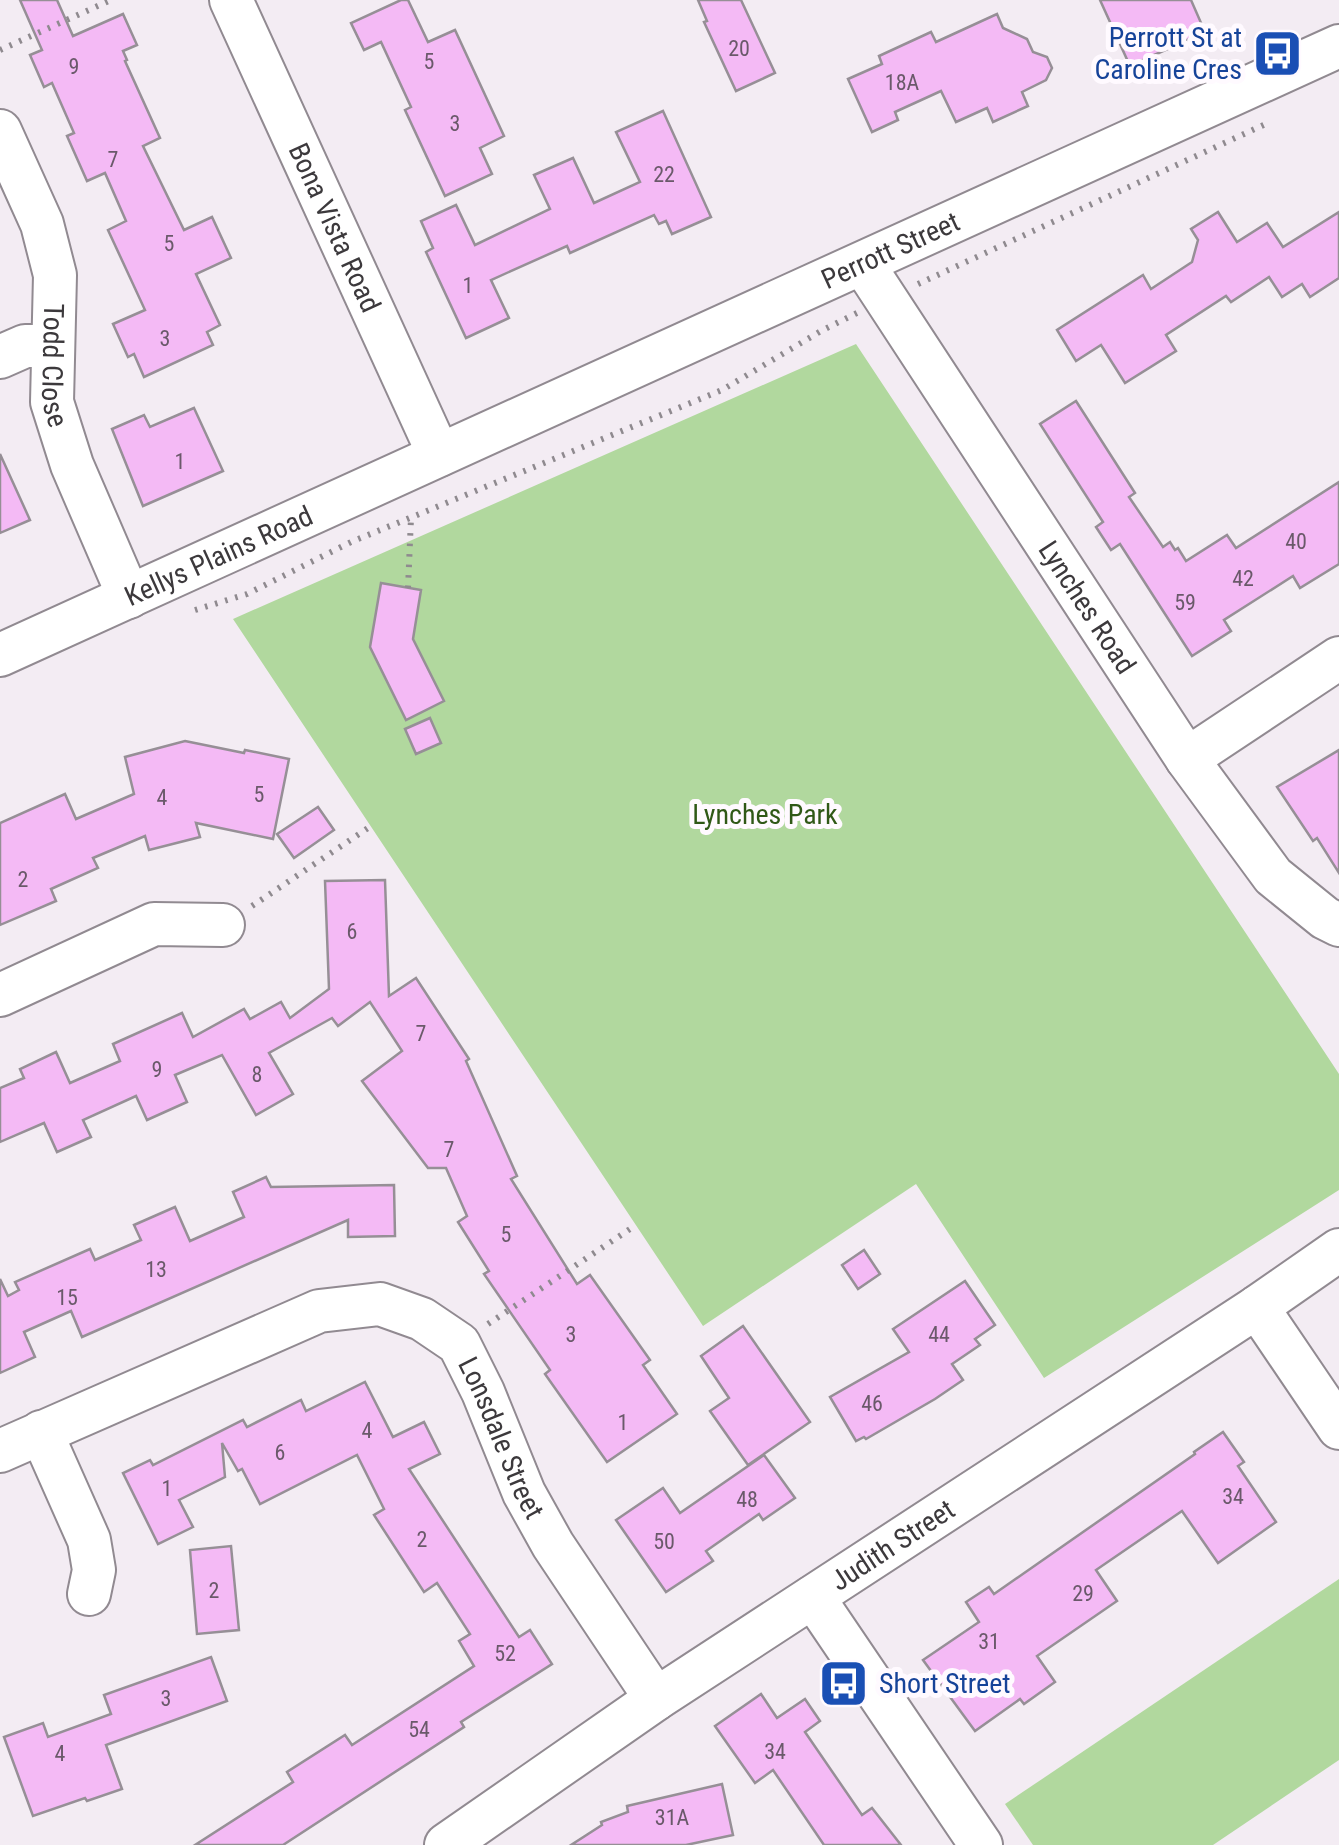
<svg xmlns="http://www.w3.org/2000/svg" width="1339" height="1845" font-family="'Roboto Condensed',sans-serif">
<rect width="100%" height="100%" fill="#f3ecf3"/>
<g fill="#b1d89e">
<polygon points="856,344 1339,1074 1339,1190 1044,1378 916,1184 703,1326 233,619"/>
<polygon points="1339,1579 1339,1760 1213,1845 1033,1845 1005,1804"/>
</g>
<g fill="#f4baf5" stroke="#968f96" stroke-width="2.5">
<polygon points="20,0 57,0 73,36 123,14 137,45 123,51 127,60 125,61 160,138 143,146 184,230 212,217 231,258 196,274 220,325 207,332 213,345 144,377 134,354 128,357 113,324 145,310 108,230 126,221 105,173 87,181 67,136 74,133 52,83 44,87 30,55 42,50"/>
<polygon points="401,0 408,0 428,42 455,30 504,136 480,148 492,174 445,196 405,110 411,107 381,42 364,50 351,23"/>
<polygon points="698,0 741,0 775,73 736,91 704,22 707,21"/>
<polygon points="1100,0 1191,0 1205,32 1130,66"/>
<polygon points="997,14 1003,28 1027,39 1033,52 1047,57 1052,68 1046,80 1022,92 1028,106 993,122 987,108 956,122 941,91 895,112 898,120 872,132 848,79 882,64 879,56 931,32 936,42"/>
<polygon points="663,111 711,217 672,234 666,221 659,224 654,215 570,253 567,246 491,280 509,318 466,338 426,252 433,248 421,221 456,205 475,245 550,209 534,175 573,158 594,203 640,182 616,132"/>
<polygon points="1218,212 1237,242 1267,223 1283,247 1339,212 1339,278 1310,297 1302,284 1282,297 1269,277 1231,302 1226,296 1166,335 1176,351 1125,383 1101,345 1076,361 1057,330 1143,275 1151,289 1192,262 1198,240 1191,229"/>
<polygon points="1076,401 1135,493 1129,497 1163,547 1170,542 1175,550 1178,548 1186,561 1227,535 1236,548 1339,482 1339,564 1300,588 1293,576 1224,620 1231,631 1192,656 1120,544 1111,550 1096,527 1103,522 1040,424"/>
<polygon points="194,408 223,471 143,506 112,429 144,415 150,427"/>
<polygon points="0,454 30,520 0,533"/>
<polygon points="381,583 421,590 413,639 444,701 406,720 370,647"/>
<polygon points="430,718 441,743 416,754 405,729"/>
<polygon points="185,741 244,753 245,750 289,759 273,839 196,823 200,837 149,850 145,836 93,858 98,868 51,889 56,901 0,925 0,823 65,794 76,819 134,794 125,757"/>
<polygon points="1339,750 1339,873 1317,838 1313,841 1277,787"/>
<polygon points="318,807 334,830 294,858 277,834"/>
<polygon points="385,880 389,996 416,978 469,1059 466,1061 517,1176 511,1179 577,1284 590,1275 650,1360 643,1365 677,1414 607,1462 545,1374 550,1370 484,1274 489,1271 458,1222 467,1216 446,1168 428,1168 362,1081 402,1051 370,1002 338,1026 332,1018 269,1053 293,1094 256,1115 222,1055 175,1075 187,1102 147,1120 136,1096 83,1120 91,1137 57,1152 44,1123 0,1142 0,1088 24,1078 20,1069 56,1052 70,1083 120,1061 113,1044 182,1013 193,1037 244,1009 250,1019 281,1002 290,1018 329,989 325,881"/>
<polygon points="266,1177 271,1187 394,1185 395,1236 348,1237 348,1220 82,1337 71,1311 24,1332 35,1357 0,1373 0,1279 8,1296 19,1290 15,1282 90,1249 95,1260 141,1240 134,1225 175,1207 190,1241 244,1217 233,1192"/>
<polygon points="864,1250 880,1274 858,1289 842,1265"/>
<polygon points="965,1281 995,1325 975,1339 980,1345 952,1364 963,1380 935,1399 866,1439 864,1437 856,1441 830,1397 909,1352 893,1329"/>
<polygon points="743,1326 810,1422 748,1465 710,1411 729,1398 701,1356"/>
<polygon points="365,1382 393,1437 424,1422 440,1454 409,1469 519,1637 530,1630 552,1664 461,1722 464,1727 283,1845 195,1845 293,1782 287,1772 345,1735 352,1745 474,1666 459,1641 470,1634 437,1583 424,1592 374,1515 384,1509 357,1455 260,1504 242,1469 238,1471 222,1443 225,1477 179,1500 193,1527 158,1544 123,1473 150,1460 153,1465 243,1420 247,1427 301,1400 306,1411"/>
<polygon points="1223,1432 1244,1462 1238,1466 1276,1522 1218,1563 1182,1511 1096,1570 1117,1601 1037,1656 1055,1682 1024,1704 1020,1699 975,1731 923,1660 979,1622 966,1602 989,1587 994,1594 1195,1454 1194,1452"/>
<polygon points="764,1455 795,1498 763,1520 759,1514 706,1551 713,1561 666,1592 616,1520 663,1488 680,1513"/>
<polygon points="231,1546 239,1630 197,1634 190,1550"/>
<polygon points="211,1657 227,1701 106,1745 122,1789 87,1801 85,1798 33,1816 4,1737 43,1723 48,1737 111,1714 104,1695"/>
<polygon points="761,1694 777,1718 805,1699 820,1721 805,1732 862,1815 872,1808 901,1845 824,1845 773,1770 755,1783 715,1726"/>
<polygon points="722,1784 733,1835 686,1845 571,1845 602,1825 601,1822 628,1812 627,1806"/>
</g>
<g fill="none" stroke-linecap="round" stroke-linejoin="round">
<defs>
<g id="minor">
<path id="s1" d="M231,0L439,455"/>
<path id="s2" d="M0,131L42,224L55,275L52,402L72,465L129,597"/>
<path id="s3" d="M863,264L1187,759L1273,876L1325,918L1339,925"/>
<polyline points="0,357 25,346 53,346"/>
<path id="s4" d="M0,655L1339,46"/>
<polyline points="1187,759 1339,658"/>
<polyline points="0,995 154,924 223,925"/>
<polyline points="1257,1307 1339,1428"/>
<polyline points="41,1432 89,1540 94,1570 89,1594"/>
<path id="s5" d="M0,1451L319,1311L380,1304L422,1319L459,1344L483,1392L524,1493L553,1545L656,1699"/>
<polyline points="813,1597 981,1845"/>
<path id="s6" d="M446,1845L656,1699L1257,1307L1339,1250"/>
</g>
</defs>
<use href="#minor" stroke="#918a91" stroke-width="46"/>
<g stroke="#8f8a8f" stroke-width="6" stroke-dasharray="2.5 8" stroke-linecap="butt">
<polyline points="0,50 111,0"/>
<polyline points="918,284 1270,122"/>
<polyline points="408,588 411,518"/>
<polyline points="195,610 247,594 351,542 722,390 821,331 857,313"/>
<polyline points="252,906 371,826"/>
<polyline points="488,1324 636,1225"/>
</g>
<use href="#minor" stroke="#fff" stroke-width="42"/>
</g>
<defs>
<symbol id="bus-square" viewBox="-11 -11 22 22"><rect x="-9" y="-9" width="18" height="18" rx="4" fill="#1a4fb4" stroke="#fffaff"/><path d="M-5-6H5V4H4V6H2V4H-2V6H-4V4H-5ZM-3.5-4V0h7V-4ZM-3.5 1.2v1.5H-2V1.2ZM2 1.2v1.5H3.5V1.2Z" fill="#fff"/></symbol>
</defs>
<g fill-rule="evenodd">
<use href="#bus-square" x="1250" y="26" width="55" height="55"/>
<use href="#bus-square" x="816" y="1656" width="55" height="55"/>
</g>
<g text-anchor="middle" stroke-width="10" stroke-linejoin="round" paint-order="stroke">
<g font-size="22" fill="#6a596a">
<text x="739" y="56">20</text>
<text x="429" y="69">5</text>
<text x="74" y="74">9</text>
<text x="902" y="90">18A</text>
<text x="455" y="131">3</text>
<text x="113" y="167">7</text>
<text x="664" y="182">22</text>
<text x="169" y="251">5</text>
<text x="468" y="293">1</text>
<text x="165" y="346">3</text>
<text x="180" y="469">1</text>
<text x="1296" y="549">40</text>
<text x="1243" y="586">42</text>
<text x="1185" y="610">59</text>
<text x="259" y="802">5</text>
<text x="162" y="805">4</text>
<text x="23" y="887">2</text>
<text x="352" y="939">6</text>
<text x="421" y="1041">7</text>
<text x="157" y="1077">9</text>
<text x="257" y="1082">8</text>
<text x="449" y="1157">7</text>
<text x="506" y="1242">5</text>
<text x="156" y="1277">13</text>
<text x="67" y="1305">15</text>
<text x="571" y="1342">3</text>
<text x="939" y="1342">44</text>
<text x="872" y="1411">46</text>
<text x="623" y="1430">1</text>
<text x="367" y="1438">4</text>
<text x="280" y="1460">6</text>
<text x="167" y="1496">1</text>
<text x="1233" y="1504">34</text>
<text x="747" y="1507">48</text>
<text x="422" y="1547">2</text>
<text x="664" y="1549">50</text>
<text x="214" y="1598">2</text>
<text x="1083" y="1601">29</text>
<text x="989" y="1649">31</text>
<text x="505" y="1661">52</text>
<text x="166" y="1706">3</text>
<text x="419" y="1737">54</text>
<text x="775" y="1759">34</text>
<text x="60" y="1761">4</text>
<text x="672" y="1825">31A</text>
</g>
<g font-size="28" fill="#164399" stroke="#fffaff" text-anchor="end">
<text x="1242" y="47">Perrott St at<tspan x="1242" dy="32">Caroline Cres</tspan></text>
<text x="879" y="1693" text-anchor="start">Short Street</text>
</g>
<g font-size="28" fill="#3c393c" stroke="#fffaff">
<text dy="10" stroke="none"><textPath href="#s1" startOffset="250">Bona Vista Road</textPath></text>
<text dy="10" stroke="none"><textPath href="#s4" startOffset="978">Perrott Street</textPath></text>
<text dy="10" stroke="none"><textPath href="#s2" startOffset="245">Todd Close</textPath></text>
<text dy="10" stroke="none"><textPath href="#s4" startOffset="240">Kellys Plains Road</textPath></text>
<text dy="10" stroke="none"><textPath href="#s3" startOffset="410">Lynches Road</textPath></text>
<text dy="10" stroke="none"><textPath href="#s5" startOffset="602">Lonsdale Street</textPath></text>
<text dy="10" stroke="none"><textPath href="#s6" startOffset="538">Judith Street</textPath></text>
</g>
<g font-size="28" fill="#305917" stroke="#fffaff">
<text x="765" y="824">Lynches Park</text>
</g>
</g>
</svg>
